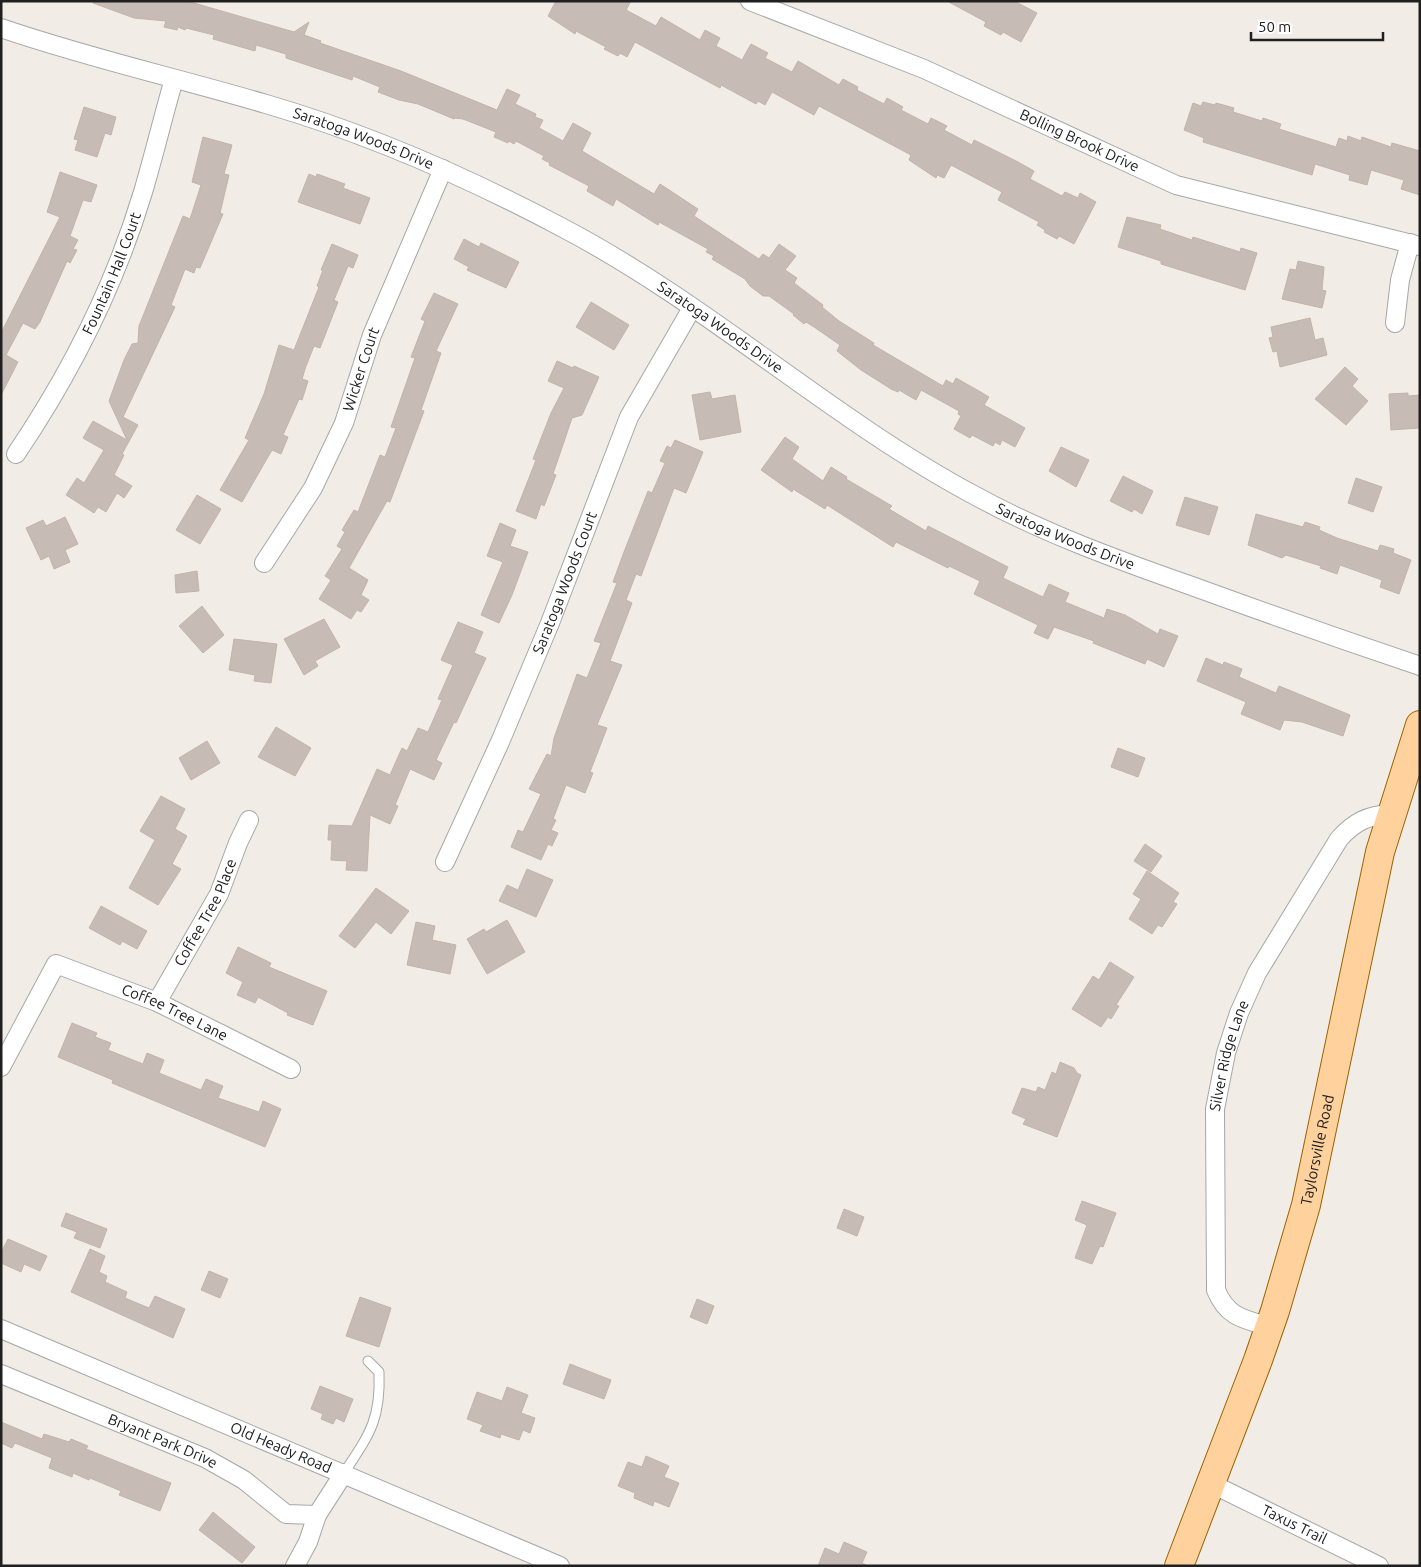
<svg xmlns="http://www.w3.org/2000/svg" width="1421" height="1567" font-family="Ubuntu,sans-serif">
<rect width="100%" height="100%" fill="#f1ede6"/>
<g fill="#c6bcb5" stroke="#c4b3a7">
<polygon points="93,1 187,1 294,32 309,22 304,35 321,41 320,43 401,71 497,110 507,89 520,95 515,104 536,114 535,117 543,120 539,128 563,141 573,123 591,133 582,151 654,194 660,184 698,209 694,216 759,259 763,254 769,258 779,244 796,256 785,270 797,278 794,283 823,305 822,307 839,321 874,343 873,345 943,386 946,380 953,384 956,378 979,391 989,397 984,405 1025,428 1015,447 1002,440 1000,445 995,442 993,446 972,435 970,438 954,429 961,416 958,414 959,411 921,390 916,400 899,390 898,392 891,389 861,370 837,351 840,345 814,327 806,322 804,324 793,315 794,314 769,296 763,296 750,286 745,279 712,259 714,256 706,252 708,249 659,222 658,225 616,199 613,206 587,191 589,186 549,165 550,163 542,159 544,156 516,141 514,144 509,141 508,143 494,137 496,132 463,119 455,118 454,119 418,104 399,100 378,92 380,87 353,76 352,80 286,58 286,54 256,45 255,51 213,39 214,35 186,28 185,30 178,27 177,30 164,27 166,21 134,18 93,3"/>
<polygon points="556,1 631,1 626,10 656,26 661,17 700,40 705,30 720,38 716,46 742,60 751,44 768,53 765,58 792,72 798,61 839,85 843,79 858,87 857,90 884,104 887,98 903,107 901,110 928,124 931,118 947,126 944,130 972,145 974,140 1018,162 1034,171 1030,179 1062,196 1065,192 1078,198 1080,193 1096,202 1074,244 1059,236 1057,239 1044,232 1045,230 1037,225 1039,222 998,200 1002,192 951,165 944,178 937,175 936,178 909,160 911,155 819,106 814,115 772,92 765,105 758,101 756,104 721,85 720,88 635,42 627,57 620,53 618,56 604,49 606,47 576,31 575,34 548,16"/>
<polygon points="947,1 1014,1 1037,13 1021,42 1003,32 1001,35 984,26 986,22"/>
<polygon points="1203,102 1215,105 1216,103 1234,108 1233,112 1262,121 1263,118 1281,124 1279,129 1336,147 1339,138 1347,141 1348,136 1361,141 1362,137 1391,147 1392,143 1420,151 1420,195 1401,189 1404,180 1371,170 1367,185 1349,180 1350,175 1315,164 1312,175 1203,142 1204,138 1184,130 1193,103 1201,106"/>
<polygon points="84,107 116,117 111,135 105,133 97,157 75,150 78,140 74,139"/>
<polygon points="203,137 232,145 224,174 229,175 220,213 223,214 200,268 196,267 194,273 185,269 171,305 175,307 123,417 138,425 122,454 124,455 114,475 132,486 124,498 117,493 106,512 98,507 94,513 66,495 77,478 84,483 104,450 83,438 93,421 127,440 109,401 124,360 132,344 138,343 139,326 183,216 190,219 201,185 192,182"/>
<polygon points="60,172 97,185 91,202 83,200 70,236 78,240 73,249 77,250 70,263 67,261 40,322 35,329 23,323 6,355 18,362 1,395 1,333 60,217 47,212"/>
<polygon points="309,174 316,177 317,174 345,184 343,188 370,198 360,224 298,202"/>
<polygon points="1127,217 1161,225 1160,229 1192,240 1193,237 1240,252 1241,248 1257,253 1245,290 1161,264 1161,261 1118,247"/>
<polygon points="464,239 479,247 481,243 519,262 506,288 467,270 469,267 454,259"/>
<polygon points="332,244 358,255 353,268 348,266 334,300 338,302 320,348 314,346 306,366 302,379 308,381 302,400 299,399 283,435 288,437 281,454 272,450 242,502 220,490 249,440 245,438 264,394 279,345 294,350 319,287 317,286 323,270 321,270"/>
<polygon points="1298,261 1324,267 1322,290 1326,291 1322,308 1282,299 1290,269 1296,270"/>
<polygon points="434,293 458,304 436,351 441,353 421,410 424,411 390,502 387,501 349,568 368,580 361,595 369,600 361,612 357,610 351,619 319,599 331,580 325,576 342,549 337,546 345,532 342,530 354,510 358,512 380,455 385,457 396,428 391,427 415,358 411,357 425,321 421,319"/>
<polygon points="591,302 629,325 614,350 576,327"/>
<polygon points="1310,318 1315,340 1323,338 1327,355 1280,367 1277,351 1273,352 1269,338 1273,337 1271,327"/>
<polygon points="557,361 573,368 574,366 599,377 582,415 572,418 553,474 556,475 544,506 541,504 536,519 516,511 536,460 533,459 551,413 564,388 548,381"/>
<polygon points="1345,367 1358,379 1352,386 1368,401 1346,425 1315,399"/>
<polygon points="710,392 712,399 735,395 741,432 700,440 692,395"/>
<polygon points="1408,393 1408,396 1420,395 1420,428 1391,430 1389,394"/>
<polygon points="785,437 799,447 792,459 823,481 831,467 847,477 846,479 892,506 889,509 926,531 928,526 1008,567 1003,578 1043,597 1049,584 1069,593 1065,602 1104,618 1107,609 1125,615 1158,634 1160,629 1178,636 1164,667 1147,659 1145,664 1093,643 1094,641 1054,627 1048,639 1034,633 1038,625 974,594 980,581 949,566 948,568 896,542 893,547 827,505 825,509 793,489 792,492 761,470"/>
<polygon points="675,440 703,452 686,493 674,488 641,576 636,574 626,600 632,603 610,661 622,665 597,725 607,728 590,772 593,773 585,793 566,785 553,819 556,820 551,830 558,833 552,846 548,844 541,860 511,847 518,830 523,832 541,794 529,789 547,754 551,756 554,738 577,674 587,678 601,643 594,641 617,583 613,582 624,552 648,491 652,493 665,463 660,461 667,446 671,448"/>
<polygon points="1061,447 1089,460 1076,487 1049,471"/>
<polygon points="1123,476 1153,491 1142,514 1134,509 1132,512 1110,501"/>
<polygon points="1356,478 1382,487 1373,512 1348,503"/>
<polygon points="197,495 221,509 200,544 176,530"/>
<polygon points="1185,497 1218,507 1209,535 1176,525"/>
<polygon points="1256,514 1303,527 1305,522 1320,527 1319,530 1337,538 1378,551 1380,545 1394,549 1393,553 1411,560 1399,594 1380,587 1382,580 1340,565 1337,574 1320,568 1321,566 1286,555 1282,558 1248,545"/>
<polygon points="65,517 78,544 65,550 70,562 54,569 49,556 41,560 26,528 43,520 46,526"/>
<polygon points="500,523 516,530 510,546 528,552 512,595 499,623 481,615 503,562 487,556"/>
<polygon points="197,571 199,591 176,593 175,575"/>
<polygon points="202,606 224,635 203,653 179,626"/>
<polygon points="324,619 340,647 315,661 318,666 304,675 284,639"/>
<polygon points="458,622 483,632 474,653 486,658 456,723 454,722 436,760 442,763 434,780 410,769 395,805 398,806 390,824 370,815 367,871 346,870 347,861 331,860 332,840 328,840 329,825 352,826 377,769 390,775 402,748 407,751 418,728 428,732 442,700 438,699 453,665 441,660"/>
<polygon points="234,639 277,644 271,683 254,681 255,675 229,670"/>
<polygon points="1206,658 1223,665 1224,662 1242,669 1239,677 1276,693 1279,686 1350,715 1343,736 1302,722 1284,720 1280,730 1241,714 1246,702 1197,681"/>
<polygon points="276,727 311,748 295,776 258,757"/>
<polygon points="207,741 220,763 191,780 179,758"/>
<polygon points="1118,748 1145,758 1138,777 1111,767"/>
<polygon points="161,796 185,809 175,829 187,836 172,864 181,869 158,905 129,888 155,840 140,831"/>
<polygon points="1145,844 1162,856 1151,872 1134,861"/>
<polygon points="527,869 553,880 536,917 499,901 507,885 518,890"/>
<polygon points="1147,871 1179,893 1173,902 1177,904 1162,927 1158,925 1152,934 1129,919 1141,899 1133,894"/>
<polygon points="376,888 409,911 391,934 376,922 355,948 339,936"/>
<polygon points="101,906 147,931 137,949 122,941 120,945 89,928"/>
<polygon points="507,920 525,952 487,974 467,939 484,929 486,932"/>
<polygon points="416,922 435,926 432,940 456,945 450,974 407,965"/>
<polygon points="238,947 271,963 269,967 327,991 313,1025 287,1015 288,1013 258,997 255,1003 237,995 243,982 226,973"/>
<polygon points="1110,962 1134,977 1116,1005 1119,1006 1111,1019 1108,1017 1101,1027 1072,1009 1093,976 1099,980"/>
<polygon points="72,1023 97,1033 95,1037 111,1043 108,1050 143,1064 147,1053 164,1060 159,1073 201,1090 206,1079 223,1086 218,1098 259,1112 263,1101 281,1109 265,1147 112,1083 113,1080 58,1057"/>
<polygon points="1060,1062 1074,1068 1077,1073 1081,1075 1057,1137 1023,1124 1026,1119 1012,1113 1022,1088 1036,1092 1038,1087 1045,1090 1052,1072 1056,1074"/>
<polygon points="1082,1201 1116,1213 1103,1247 1100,1246 1092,1264 1075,1258 1087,1225 1075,1220"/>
<polygon points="844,1209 864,1217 857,1236 837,1228"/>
<polygon points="66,1213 107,1229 100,1248 74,1238 77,1232 61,1226"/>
<polygon points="8,1239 47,1256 40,1271 24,1264 21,1272 1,1263 1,1253"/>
<polygon points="90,1249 105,1256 99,1272 107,1276 105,1282 127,1292 125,1298 149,1308 155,1296 185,1309 173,1338 71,1292"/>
<polygon points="209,1271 228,1279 220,1298 201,1290"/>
<polygon points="360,1297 391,1308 379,1347 346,1336"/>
<polygon points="697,1299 714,1306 707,1324 690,1317"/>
<polygon points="570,1364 611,1380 604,1399 563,1384"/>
<polygon points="320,1386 353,1399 344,1422 336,1418 333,1424 321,1419 323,1414 311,1409"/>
<polygon points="507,1387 528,1395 521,1413 535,1418 530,1433 523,1430 519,1440 501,1434 500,1438 480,1431 483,1425 467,1419 477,1392 502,1401"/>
<polygon points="1,1422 42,1439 44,1434 69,1442 71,1439 88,1446 86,1449 171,1483 160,1511 119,1495 121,1491 90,1478 89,1480 73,1473 72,1477 49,1468 52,1458 15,1443 12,1448 1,1443"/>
<polygon points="646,1456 669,1466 664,1477 679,1483 669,1507 654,1501 653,1506 634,1498 635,1493 618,1486 628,1462 642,1467"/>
<polygon points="213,1512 255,1547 242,1563 199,1530"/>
<polygon points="844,1542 867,1552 862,1563 868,1566 818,1566 825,1548 839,1554"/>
</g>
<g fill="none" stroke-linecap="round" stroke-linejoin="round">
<defs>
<path id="lane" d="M344,1473C369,1435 381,1420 379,1372L368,1361"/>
<g id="street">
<path id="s1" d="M750,1L924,69L1176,185L1420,246"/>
<path id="s2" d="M1,28C88,58 178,78 266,104C369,134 469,178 563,228C708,304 829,417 972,494C1041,532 1115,559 1189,585C1266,613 1343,640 1420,666"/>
<polyline points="1395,323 1400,280 1410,243"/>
<path id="s3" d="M16,454C70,374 115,285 143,192C154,155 163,117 174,79"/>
<path id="s4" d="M264,563L313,488L344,423L372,335L443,169"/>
<path id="s5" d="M445,862L500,742L550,623L629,417L692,308"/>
<path id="s6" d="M157,1002L219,894L238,843L249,820"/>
<path id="s7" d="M1,1067L56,964L157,1002L291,1069"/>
<path id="s8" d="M1270,1327C1243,1319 1227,1317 1216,1290L1215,1109L1226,1053L1239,1013L1257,973L1339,839C1354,822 1368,815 1391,814"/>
<path id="s9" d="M1,1329L560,1566"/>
<path id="s10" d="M1,1374L205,1458L244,1480L286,1514L317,1515"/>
<path id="s11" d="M1210,1483L1379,1566"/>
<polyline points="295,1566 308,1542 317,1515 344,1473"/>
</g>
<g id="primary">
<path id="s12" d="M1179,1566L1258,1360L1275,1311L1306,1205L1380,852L1420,725"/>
</g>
</defs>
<use href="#lane" stroke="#a7a7a7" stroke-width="11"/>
<use href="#street" stroke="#a7a7a7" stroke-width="20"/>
<use href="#primary" stroke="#9c6300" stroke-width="30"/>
<use href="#lane" stroke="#fff" stroke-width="9"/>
<use href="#street" stroke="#fff" stroke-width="18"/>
<use href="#primary" stroke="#ffd19d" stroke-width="28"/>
</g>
<g text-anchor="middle" stroke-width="5" stroke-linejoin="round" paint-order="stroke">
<g font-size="15" fill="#202020" stroke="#fff">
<text dy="5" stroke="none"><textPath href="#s2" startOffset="379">Saratoga Woods Drive</textPath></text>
<text dy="5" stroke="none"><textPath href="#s1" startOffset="358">Bolling Brook Drive</textPath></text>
<text dy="5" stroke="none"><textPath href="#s3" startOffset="205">Fountain Hall Court</textPath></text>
<text dy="5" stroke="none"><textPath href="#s2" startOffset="784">Saratoga Woods Drive</textPath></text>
<text dy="5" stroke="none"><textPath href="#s4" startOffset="218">Wicker Court</textPath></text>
<text dy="5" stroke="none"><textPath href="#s2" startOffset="1189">Saratoga Woods Drive</textPath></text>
<text dy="5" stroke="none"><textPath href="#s5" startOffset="304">Saratoga Woods Court</textPath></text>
<text dy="5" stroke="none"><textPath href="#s6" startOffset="102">Coffee Tree Place</textPath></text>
<text dy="5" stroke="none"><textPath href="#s7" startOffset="245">Coffee Tree Lane</textPath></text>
<text dy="5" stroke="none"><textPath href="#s8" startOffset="305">Silver Ridge Lane</textPath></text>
<text dy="5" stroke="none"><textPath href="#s12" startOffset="439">Taylorsville Road</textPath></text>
<text dy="5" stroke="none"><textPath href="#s10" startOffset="175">Bryant Park Drive</textPath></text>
<text dy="5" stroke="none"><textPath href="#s9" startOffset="304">Old Heady Road</textPath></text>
<text dy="5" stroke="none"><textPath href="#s11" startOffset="94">Taxus Trail</textPath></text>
</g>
</g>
<rect width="1421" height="1567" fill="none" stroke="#202020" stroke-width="5"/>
<path d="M1251 32v8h132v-8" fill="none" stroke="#202020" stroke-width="2.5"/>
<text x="1258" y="32" font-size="15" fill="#202020" stroke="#ffffff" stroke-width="4" paint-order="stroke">50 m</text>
</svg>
